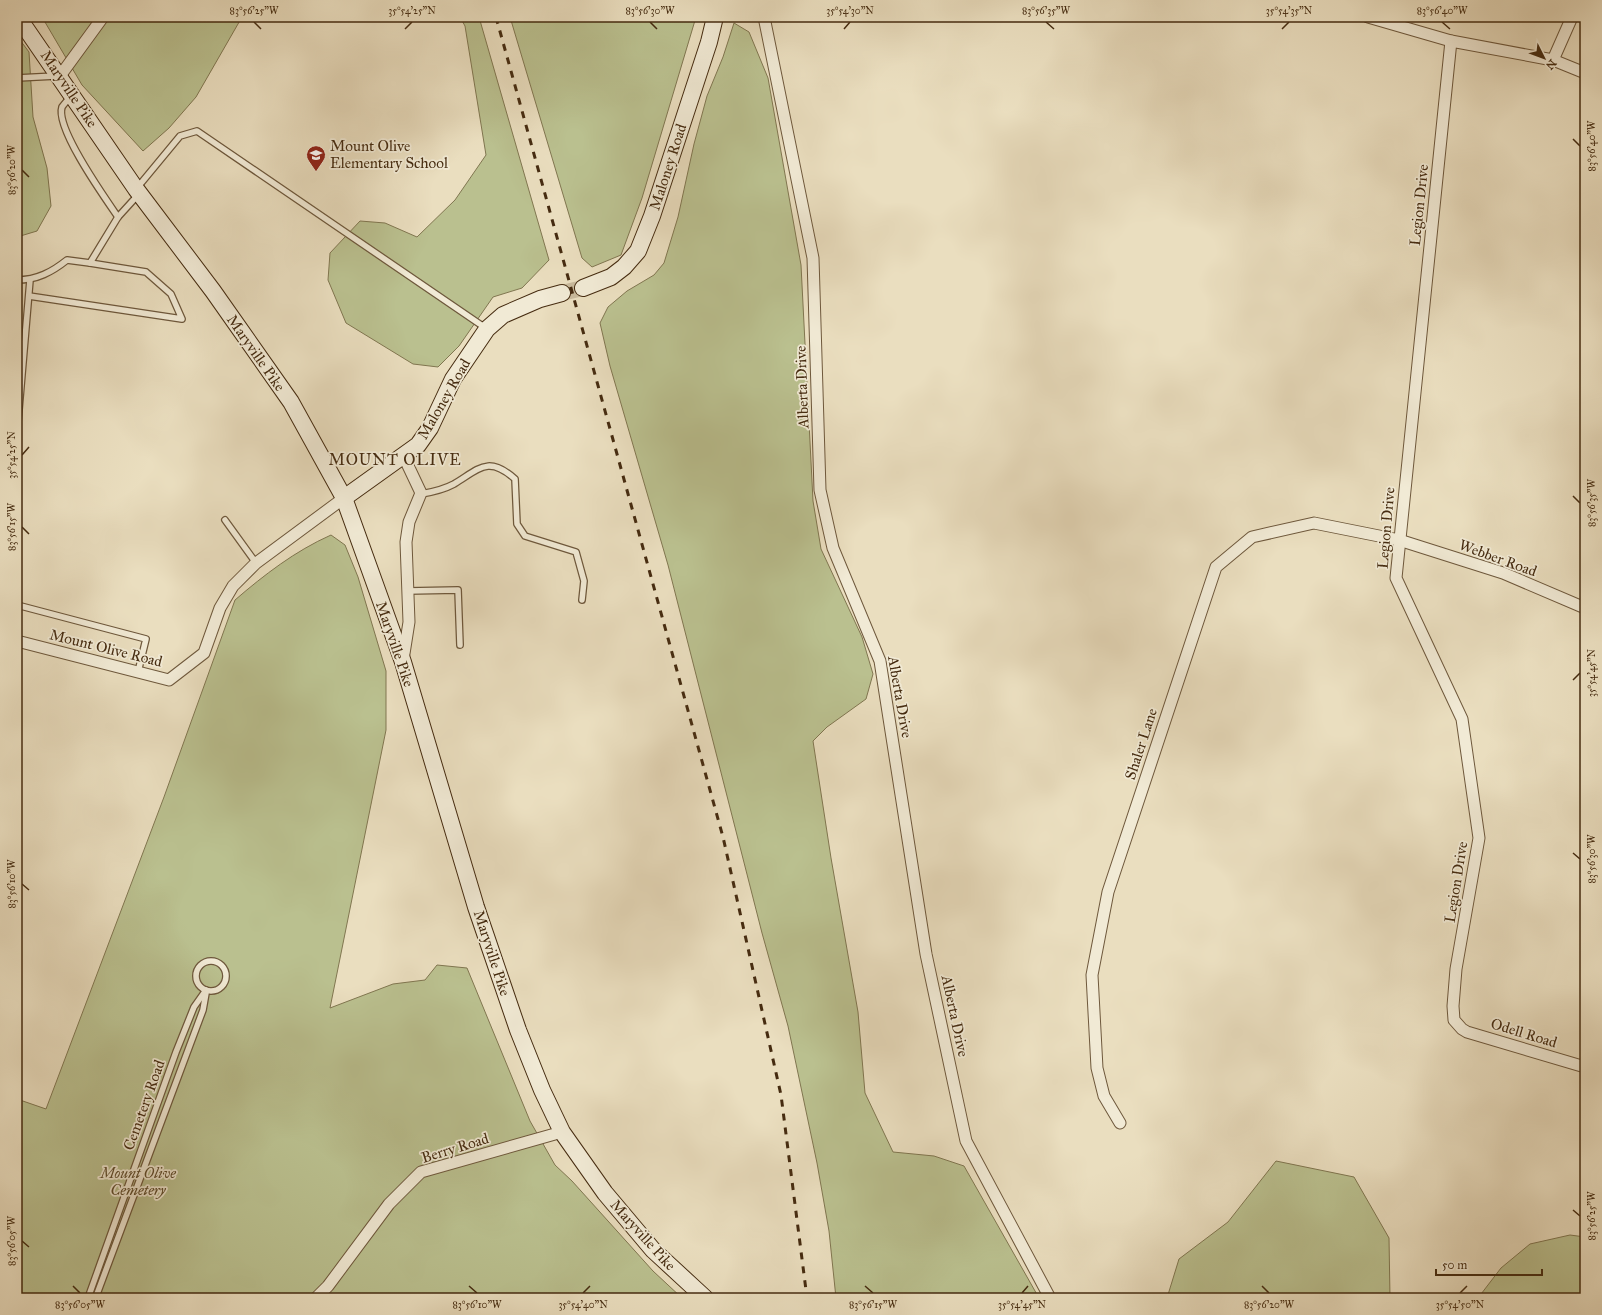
<svg xmlns="http://www.w3.org/2000/svg" width="1602" height="1315" font-family="'IM FELL Great Primer',serif">
<rect width="100%" height="100%" fill="#eadebf"/>
<filter id="stains"><feTurbulence type="fractalNoise" baseFrequency=".005" numOctaves="4"/><feColorMatrix values="0 0 0 0 .2 0 0 0 0 .09 0 0 0 0 .02 0 0 0 .5 -.17"/></filter>
<radialGradient id="worn" r=".72"><stop offset=".6" stop-color="#630" stop-opacity="0"/><stop offset="1" stop-color="#630" stop-opacity=".3"/></radialGradient>
<g fill="#bac08f" stroke="#807650">
<polygon points="42,17 242,17 196,97 169,128 143,151 82,85"/>
<polygon points="460,17 479,17 549,260 522,288 493,297 459,346 438,367 413,364 346,323 328,280 330,253 360,221 385,223 417,237 455,200 486,155 465,26"/>
<polygon points="510,17 696,17 642,198 621,255 592,267 582,258"/>
<polygon points="734,23 749,32 768,78 801,265 813,501 821,549 862,637 873,674 866,699 827,727 813,741 831,858 858,1012 865,1093 893,1152 934,1156 964,1166 1039,1298 836,1298 829,1231 817,1163 788,1026 762,933 668,565 610,366 600,323 608,307 627,291 654,275 664,263 678,217 694,144 707,96 723,57"/>
<polygon points="17,36 29,52 33,117 47,168 51,206 37,231 17,237"/>
<path d="M331,535L345,545L358,577L386,671V730L330,1008L393,984L425,980L437,965L467,968L530,1121L555,1165L572,1181L653,1271L682,1298H17V1099L46,1109L164,797L235,600C264,575 295,551 331,535Z"/>
<polygon points="1276,1161 1354,1177 1389,1238 1390,1298 1167,1298 1179,1259 1228,1222"/>
<polygon points="1570,1235 1585,1237 1585,1298 1478,1298 1501,1268 1530,1244"/>
</g>
<g fill="none" stroke-linecap="round" stroke-linejoin="round">
<polyline stroke="#c9ba9c" stroke-width="16" stroke-dasharray="16 8" stroke-linecap="butt" points="562,293 583,288"/>
<defs>
<g id="lane">
<polyline points="17,78 56,76"/>
<path d="M70,97C68,100 64,104 62,107C55,128 105,198 118,217L138,195"/>
<polyline points="137,188 180,136 197,131 487,329"/>
<path d="M17,280C37,280 52,272 67,260L90,263L118,217"/>
<polyline points="29,296 182,319 171,294 146,272 90,263"/>
<polyline points="17,433 30,280"/>
<path d="M421,494C433,492 443,490 454,484C479,469 488,455 515,479L517,524L525,536L576,552L584,581L582,600"/>
<polyline points="225,520 256,563"/>
<polyline points="407,591 458,590 460,645"/>
<polyline points="17,605 146,639 138,672"/>
<circle cx="211" cy="976" r="15"/>
<polyline points="88,1298 176,1052 194,1007 206,990"/>
<polyline points="94,1298 97,1294 203,1010 206,993"/>
</g>
<g id="street">
<polyline points="764,17 813,258 820,490 833,548 880,661 926,954 966,1141 1050,1298"/>
<polyline points="1368,17 1451,41 1553,60 1585,73"/>
<polyline points="1451,41 1396,578 1462,719 1479,838 1456,969 1453,1006 1454,1020 1462,1029 1467,1032 1585,1067"/>
<polyline points="1553,60 1572,17"/>
<polyline points="60,76 103,17"/>
<polyline points="403,455 421,493 409,522 406,542 409,622 403,660"/>
<polyline points="17,641 169,680 204,653 220,608 233,586 256,563 344,498"/>
<polyline points="1120,1123 1104,1096 1097,1068 1092,975 1108,892 1216,567 1252,537 1314,523 1399,540 1503,573 1585,608"/>
<polyline points="316,1298 328,1286 389,1204 421,1172 562,1132"/>
</g>
<g id="secondary">
<polyline points="18,17 136,189 213,291 291,402 344,498 403,662 476,907 518,1030 542,1090 562,1132 605,1193 653,1250 705,1298"/>
<polyline points="583,288 611,277 624,267 638,251 652,216 709,42 715,17"/>
<polyline points="344,498 418,445 430,428 453,379 487,329 503,315 540,299 562,293"/>
</g>
</defs>
<use href="#lane" stroke="#6e583c" stroke-width="8"/>
<use href="#street" stroke="#6e583c" stroke-width="13"/>
<use href="#secondary" stroke="#452b10" stroke-width="18"/>
<use href="#lane" stroke="#f1ead5" stroke-width="5.5"/>
<use href="#street" stroke="#f1ead5" stroke-width="11"/>
<use href="#secondary" stroke="#f1ead5" stroke-width="16"/>
<polyline stroke="#452b10" stroke-width="3" stroke-dasharray="7 7" stroke-linecap="butt" points="496,17 723,837 781,1095 807,1298"/>
</g>
<path fill="none" stroke="#452b10" stroke-width="1.5" d="M254,22L261,29M650,22L657,29M1046,22L1054,29M1442,22L1450,29M405,29L412,22M844,29L850,22M1282,29L1289,22M1573,139L1580,146M22,170L29,177M22,455L29,447M1573,496L1580,503M22,527L29,534M1573,680L1580,673M1573,853L1580,859M22,884L29,890M1573,1210L1580,1216M22,1241L29,1247M73,1286L80,1293M469,1286L477,1293M865,1286L873,1293M1262,1286L1269,1293M583,1293L590,1286M1022,1293L1028,1286M1460,1293L1467,1286"/>
<defs>
<symbol id="school-pin" viewBox="-11 -11 22 30"><path d="M0 17L-7.5 6A9.5 9.5 0 1 1 7.5 6Z" fill="#8f2418" stroke="#f1ead5"/><path d="M0-5L7-2L0 1L-7-2ZM-4 1L0 2.5L4 1V4Q0 6-4 4Z" fill="#fff"/></symbol>
</defs>
<g fill-rule="evenodd">
<use href="#school-pin" x="305" y="144" width="22" height="30"/>
</g>
<g text-anchor="middle" stroke-width="3.5" stroke-linejoin="round" paint-order="stroke">
<g font-size="15" fill="#452b10" stroke="#f1ead5">
<text transform="translate(69 89) rotate(56)" y="5">Maryville Pike</text>
<text transform="translate(668 167) rotate(-72)" y="5">Maloney Road</text>
<text transform="translate(1419 205) rotate(-84)" y="5">Legion Drive</text>
<text transform="translate(256 353) rotate(55)" y="5">Maryville Pike</text>
<text transform="translate(802 387) rotate(-92)" y="5">Alberta Drive</text>
<text transform="translate(444 399) rotate(-60)" y="5">Maloney Road</text>
<text transform="translate(1386 528) rotate(-85)" y="5">Legion Drive</text>
<text transform="translate(1498 558) rotate(20)" y="5">Webber Road</text>
<text transform="translate(395 644) rotate(71)" y="5">Maryville Pike</text>
<text transform="translate(106 648) rotate(14)" y="5">Mount Olive Road</text>
<text transform="translate(900 697) rotate(80)" y="5">Alberta Drive</text>
<text transform="translate(1141 744) rotate(-72)" y="5">Shaler Lane</text>
<text transform="translate(1456 882) rotate(-81)" y="5">Legion Drive</text>
<text transform="translate(492 953) rotate(72)" y="5">Maryville Pike</text>
<text transform="translate(955 1016) rotate(78)" y="5">Alberta Drive</text>
<text transform="translate(1524 1033) rotate(17)" y="5">Odell Road</text>
<text transform="translate(144 1105) rotate(-70)" y="5">Cemetery Road</text>
<text transform="translate(455 1148) rotate(-17)" y="5">Berry Road</text>
<text transform="translate(643 1235) rotate(48)" y="5">Maryville Pike</text>
</g>
<g font-size="15" fill="#452b10" stroke="#f1ead5" text-anchor="start">
<text x="330" y="151">Mount Olive<tspan x="330" dy="17">Elementary School</tspan></text>
</g>
<g font-size="15" font-style="italic" fill="#5c4929" stroke="#f1ead5">
<text x="138" y="1178">Mount Olive<tspan x="138" dy="17">Cemetery</tspan></text>
</g>
<g font-size="16" letter-spacing="1" fill="#452b10" stroke="#f1ead5">
<text x="395" y="465">MOUNT OLIVE</text>
</g>
</g>
<rect width="1602" height="1315" fill="none" stroke="#eadebf" stroke-width="44"/>
<g transform="translate(1544 58) rotate(132)" stroke="#f1ead5" stroke-width="3" paint-order="stroke">
<path d="M0-3L7 15L0 10L-7 15Z" fill="#452b10"/>
<text y="-6" font-size="11" font-weight="bold" text-anchor="middle" fill="#452b10">N</text>
</g>
<path d="M1436 1269v6h106v-6" fill="none" stroke="#452b10" stroke-width="2"/>
<text x="1442" y="1269" font-size="12" fill="#452b10" stroke="#f1ead5" stroke-width="3" paint-order="stroke">50 m</text>
<rect x="22" y="22" width="1558" height="1271" fill="none" stroke="#452b10" stroke-width="1.5"/>
<g font-size="10" text-anchor="middle" fill="#452b10">
<text x="254" y="14">83°56'25"W</text>
<text x="412" y="14">35°54'25"N</text>
<text x="650" y="14">83°56'30"W</text>
<text x="850" y="14">35°54'30"N</text>
<text x="1046" y="14">83°56'35"W</text>
<text x="1289" y="14">35°54'35"N</text>
<text x="1442" y="14">83°56'40"W</text>
<text transform="translate(1591 146) rotate(-90)" y="4">83°56'40"W</text>
<text transform="translate(11 170) rotate(-90)" y="4">83°56'20"W</text>
<text transform="translate(11 455) rotate(-90)" y="4">35°54'25"N</text>
<text transform="translate(1591 503) rotate(-90)" y="4">83°56'35"W</text>
<text transform="translate(11 527) rotate(-90)" y="4">83°56'15"W</text>
<text transform="translate(1591 673) rotate(-90)" y="4">35°54'45"N</text>
<text transform="translate(1591 859) rotate(-90)" y="4">83°56'30"W</text>
<text transform="translate(11 884) rotate(-90)" y="4">83°56'10"W</text>
<text transform="translate(1591 1216) rotate(-90)" y="4">83°56'25"W</text>
<text transform="translate(11 1241) rotate(-90)" y="4">83°56'05"W</text>
<text x="80" y="1308">83°56'05"W</text>
<text x="477" y="1308">83°56'10"W</text>
<text x="583" y="1308">35°54'40"N</text>
<text x="873" y="1308">83°56'15"W</text>
<text x="1022" y="1308">35°54'45"N</text>
<text x="1269" y="1308">83°56'20"W</text>
<text x="1460" y="1308">35°54'50"N</text>
</g>
<rect width="100%" height="100%" filter="url(#stains)"/>
<rect width="100%" height="100%" fill="url(#worn)"/>
</svg>
